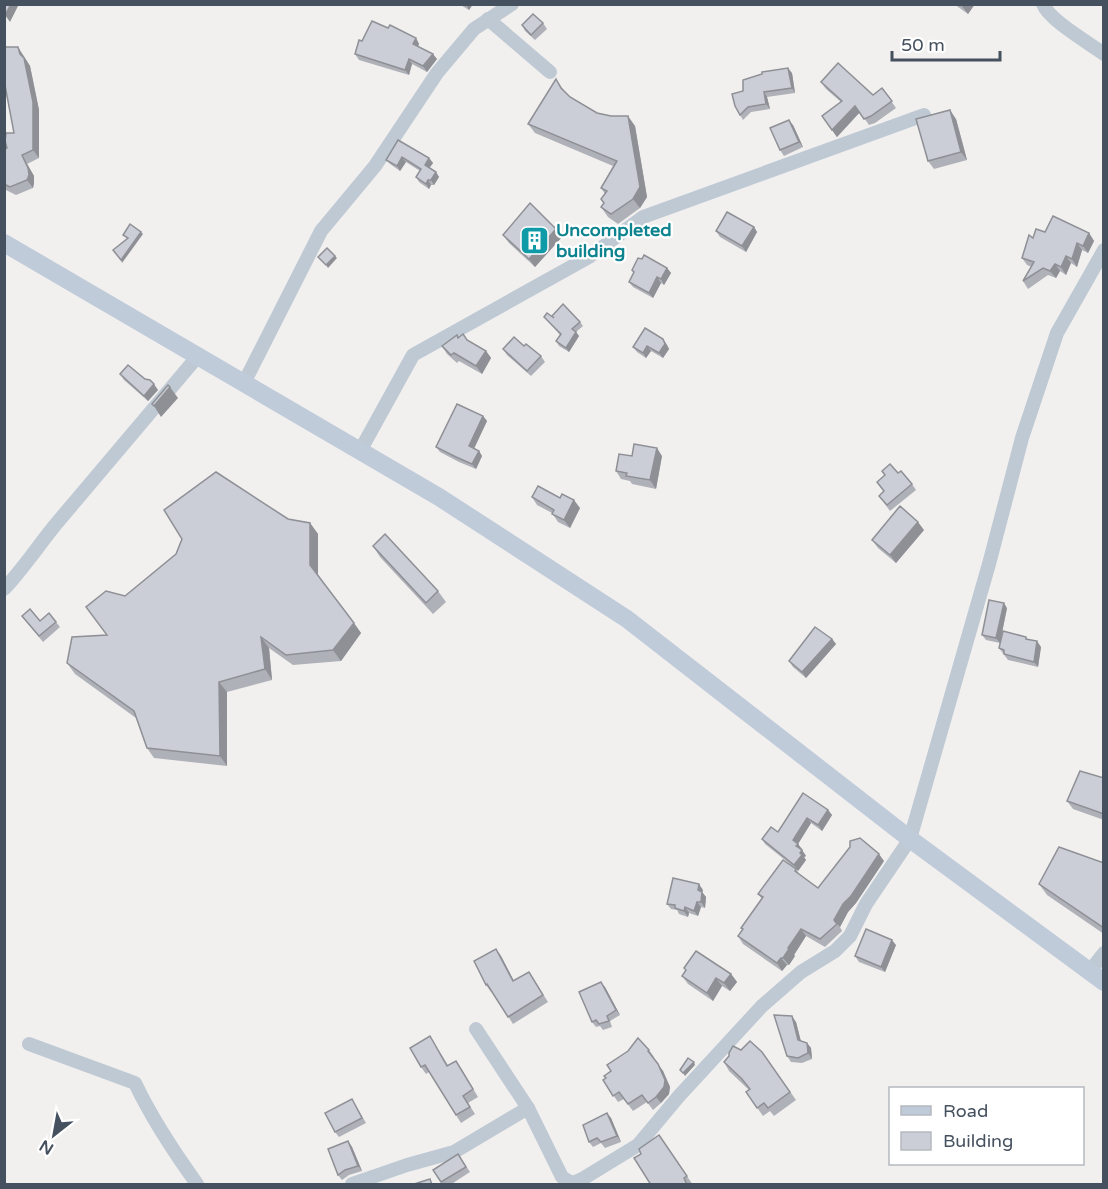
<svg xmlns="http://www.w3.org/2000/svg" width="1108" height="1189" font-family="'Varela Round',sans-serif">
<rect width="100%" height="100%" fill="#f2f0ef"/>
<g fill="none" stroke-linecap="round" stroke-linejoin="round">
<g stroke="#bfc9d3" stroke-width="14">
<path d="M1043,4C1049,20 1089,43 1104,54"/>
<polyline points="488,19 550,72"/>
<polyline points="244,383 321,231 375,166 437,73 474,29 512,4"/>
<polyline points="360,451 413,355 589,257 643,217 924,115"/>
<path d="M4,589C23,569 38,546 56,524C103,468 150,412 198,356"/>
<polyline points="1089,972 1104,953"/>
<polyline points="476,1029 528,1108 562,1177 568,1181 573,1183"/>
<path d="M29,1044L135,1083C152,1119 174,1152 197,1184"/>
<polyline points="352,1184 407,1165 454,1152 528,1108"/>
<polyline points="574,1184 573,1183 584,1178 638,1145 679,1096 762,1006 801,972 835,951 850,936 866,904 910,839 989,564 1022,438 1057,333 1104,250"/>
</g>
<polyline stroke="#c0cbda" stroke-width="18" points="4,243 439,497 627,619 910,839 1104,982"/>
</g>
<g fill="#afb1b8">
<polygon points="459,4 473,4 469,10"/>
<polygon points="954,4 975,4 968,14"/>
<polygon points="543,23 547,29 535,40 525,31 522,25"/>
<polygon points="388,28 416,38 419,44 418,46 437,59 427,72 412,64 409,75 359,60 355,54 362,41"/>
<polygon points="23,55 30,66 39,110 39,158 27,164 34,176 34,183 33,188 16,195 6,190 4,188 4,150 14,133"/>
<polygon points="792,73 795,93 767,97 770,109 751,112 743,120 740,115 743,91"/>
<polygon points="556,79 565,92 570,97 597,113 635,126 647,197 640,208 618,224 608,217 601,207 604,203 605,194 601,188 613,166 535,133 528,124"/>
<polygon points="821,82 873,95 882,88 896,108 875,123 869,125 860,112 837,137 822,116 841,102 826,89"/>
<polygon points="956,119 967,160 934,169 928,161"/>
<polygon points="793,125 803,147 784,156 780,150"/>
<polygon points="398,140 429,158 433,163 429,168 436,172 439,177 434,185 431,185 429,189 419,182 416,177 420,171 406,162 400,171 390,164 386,160"/>
<polygon points="754,227 757,232 746,252 720,237 716,231"/>
<polygon points="1045,232 1089,233 1094,241 1088,253 1082,250 1077,267 1071,263 1066,275 1060,271 1056,278 1048,275 1028,289 1023,281 1032,267 1027,265 1022,258 1033,238"/>
<polygon points="503,235 562,237 535,267 509,243"/>
<polygon points="667,268 671,273 664,285 661,283 653,298 633,287 629,282 634,273 632,270"/>
<polygon points="544,317 580,322 583,326 576,332 579,336 569,352 559,346 556,341 560,335"/>
<polygon points="458,338 467,340 486,351 491,358 482,374 459,361 457,363 447,354 442,346"/>
<polygon points="663,339 667,345 669,349 663,358 651,351 646,358 637,352 633,347"/>
<polygon points="524,346 541,356 545,362 531,376 507,355 503,349"/>
<polygon points="120,374 158,390 148,401 124,380"/>
<polygon points="483,416 487,421 474,448 479,451 482,456 476,469 459,462 440,452 436,447"/>
<polygon points="662,456 656,489 632,484 630,481 621,479 616,471"/>
<polygon points="898,473 912,484 916,490 890,511 879,496 884,492 877,482"/>
<polygon points="532,497 560,498 580,508 570,528 558,522 552,513 537,505"/>
<polygon points="288,519 310,523 318,534 318,575 361,633 341,661 293,665 269,648 272,680 227,692 227,766 154,758 147,748 136,718 75,674 67,663 107,635 125,596"/>
<polygon points="924,530 896,563 878,548 872,540"/>
<polygon points="373,546 438,591 446,602 433,614 380,557"/>
<polygon points="1007,608 1001,637 1028,640 1041,647 1038,667 1008,660 999,648 1000,643 986,640 982,635"/>
<polygon points="22,616 40,621 56,622 60,627 43,642"/>
<polygon points="832,639 836,644 806,678 793,667 789,661"/>
<polygon points="1104,778 1104,820 1073,809 1067,801"/>
<polygon points="828,810 832,815 822,831 811,823 798,844 806,856 804,857 806,860 798,871 796,869 800,875 818,888 884,861 856,903 848,912 840,927 842,931 825,947 806,936 794,955 795,956 789,965 787,965 782,971 743,944 738,936 743,930 741,928 762,899 758,894 795,868 765,844 762,839"/>
<polygon points="1104,863 1104,934 1047,895 1039,884"/>
<polygon points="703,890 702,892 706,897 705,908 701,907 698,916 689,913 688,917 679,914 677,910 671,909 667,904"/>
<polygon points="896,945 885,972 859,962 855,956"/>
<polygon points="496,949 501,956 514,981 529,972 548,1002 513,1024 492,991 491,992 486,985"/>
<polygon points="684,968 731,974 737,982 730,991 722,986 713,1001 688,984 682,976 686,970"/>
<polygon points="605,987 620,1015 610,1021 612,1027 603,1030 600,1026 596,1027 592,1022"/>
<polygon points="796,1022 801,1041 807,1043 811,1048 812,1059 802,1063 791,1062 787,1056"/>
<polygon points="430,1036 448,1065 461,1068 478,1097 468,1103 475,1114 461,1123 429,1072 426,1074 421,1067"/>
<polygon points="649,1050 654,1057 653,1058 663,1071 670,1087 669,1094 661,1103 653,1110 647,1102 633,1111 624,1099 618,1102 603,1080"/>
<polygon points="741,1050 762,1052 796,1100 774,1116 770,1111 763,1116 746,1092 749,1090 729,1071 724,1062"/>
<polygon points="355,1104 366,1123 339,1137 335,1132"/>
<polygon points="607,1113 611,1118 621,1142 605,1148 601,1143 593,1147 589,1142"/>
<polygon points="659,1135 693,1185 651,1185 641,1154"/>
<polygon points="348,1141 352,1147 362,1171 349,1175 342,1180 338,1175"/>
<polygon points="458,1154 470,1172 450,1185 443,1185 433,1170"/>
</g>
<g fill="#8e9096">
<polygon points="11,4 19,4 10,22 5,15"/>
<polygon points="466,4 473,4 469,10"/>
<polygon points="963,4 975,4 968,14 962,6"/>
<polygon points="416,38 419,44 417,49 413,44"/>
<polygon points="18,47 30,66 39,110 39,158 33,150 20,54"/>
<polygon points="433,54 437,59 427,72 423,66"/>
<polygon points="409,59 412,64 409,75 405,70"/>
<polygon points="788,68 792,73 795,93 792,88"/>
<polygon points="764,92 767,97 770,109 766,104"/>
<polygon points="855,106 860,112 837,137 832,130"/>
<polygon points="950,110 956,119 967,160 961,152"/>
<polygon points="628,116 635,126 647,197 640,208 633,199"/>
<polygon points="789,120 793,125 803,147 799,142"/>
<polygon points="22,155 34,176 34,183 33,188 27,180"/>
<polygon points="402,157 406,162 400,171 397,166"/>
<polygon points="429,158 433,163 428,170 425,165"/>
<polygon points="436,172 439,177 434,185 431,180"/>
<polygon points="428,180 431,185 429,189 426,184"/>
<polygon points="754,227 757,232 746,252 742,246"/>
<polygon points="556,229 562,237 535,267 529,259"/>
<polygon points="141,232 143,234 122,263 121,260"/>
<polygon points="1089,233 1094,241 1088,253 1083,246"/>
<polygon points="1077,243 1082,250 1077,267 1072,259"/>
<polygon points="335,256 337,258 328,268 326,265"/>
<polygon points="1066,256 1071,263 1066,275 1061,267"/>
<polygon points="1055,264 1060,271 1056,278 1050,271"/>
<polygon points="667,268 671,273 664,285 661,279"/>
<polygon points="657,277 661,283 653,298 649,293"/>
<polygon points="576,332 579,336 569,352 566,348"/>
<polygon points="663,339 667,345 669,349 663,358 659,353"/>
<polygon points="647,346 651,351 646,358 643,353"/>
<polygon points="486,351 491,358 482,374 476,366"/>
<polygon points="154,384 158,390 148,401 144,396"/>
<polygon points="170,387 178,398 161,417 154,406"/>
<polygon points="483,416 487,421 473,451 469,446"/>
<polygon points="657,448 662,456 656,489 650,480"/>
<polygon points="479,451 482,456 476,469 472,464"/>
<polygon points="574,500 580,508 570,528 564,520"/>
<polygon points="918,522 924,530 896,563 890,555"/>
<polygon points="310,523 318,534 318,576 310,565"/>
<polygon points="1004,603 1007,608 1000,643 996,638"/>
<polygon points="354,623 361,633 341,661 333,650"/>
<polygon points="261,637 269,648 272,680 265,669"/>
<polygon points="832,639 836,644 806,678 802,672"/>
<polygon points="1037,641 1041,647 1038,667 1034,662"/>
<polygon points="219,682 227,692 227,766 220,756"/>
<polygon points="828,810 832,815 822,831 818,825"/>
<polygon points="807,818 811,823 798,844 802,849 800,851 793,840"/>
<polygon points="802,850 806,856 804,857 806,860 798,871 794,865"/>
<polygon points="879,854 884,861 856,903 848,912 840,927 834,920 843,904"/>
<polygon points="699,884 703,890 702,892 706,897 705,908 701,902 698,890"/>
<polygon points="697,902 701,907 698,916 694,911"/>
<polygon points="685,907 689,913 688,917 684,911"/>
<polygon points="801,929 806,936 794,955 795,956 789,965 783,958 788,948"/>
<polygon points="892,940 896,945 885,972 881,967"/>
<polygon points="496,949 501,956 518,989 513,981"/>
<polygon points="781,958 787,965 782,971 777,963"/>
<polygon points="731,974 737,982 730,991 724,983"/>
<polygon points="716,978 722,986 713,1001 707,993"/>
<polygon points="601,982 605,987 620,1015 616,1010"/>
<polygon points="792,1016 796,1022 802,1046 798,1040"/>
<polygon points="807,1043 811,1048 812,1059 808,1053"/>
<polygon points="694,1062 695,1065 685,1076 683,1073"/>
<polygon points="658,1064 663,1071 670,1087 669,1094 661,1103 656,1097"/>
<polygon points="607,1113 611,1118 621,1142 617,1136"/>
<polygon points="348,1141 352,1147 362,1171 358,1166"/>
</g>
<g fill="#cbced6" stroke="#8e9096" stroke-width="1.5">
<polygon points="4,4 11,4 5,15 4,15"/>
<polygon points="533,14 543,23 531,35 522,25"/>
<polygon points="372,21 388,28 390,25 416,38 413,44 433,54 423,66 409,59 405,70 355,54 359,40 362,41"/>
<polygon points="4,47 18,47 20,54 24,58 33,102 33,150 22,155 28,168 29,175 27,180 10,187 4,184 4,150 7,148 5,141 6,133 14,133 4,80"/>
<polygon points="838,63 873,95 882,88 892,101 871,116 864,119 855,106 832,130 822,116 842,101 821,82"/>
<polygon points="788,68 792,88 764,92 766,104 748,107 740,115 735,106 732,94 743,91 743,80 762,74 762,72"/>
<polygon points="556,79 561,88 570,97 597,113 611,116 628,116 640,187 633,199 611,214 601,207 604,203 601,199 607,191 601,188 617,161 528,124"/>
<polygon points="950,110 961,152 928,161 916,119"/>
<polygon points="789,120 799,142 780,150 770,128"/>
<polygon points="398,140 429,158 425,165 436,172 431,180 428,180 426,184 416,177 421,169 402,157 397,166 386,160"/>
<polygon points="530,203 556,229 529,259 503,235"/>
<polygon points="727,212 754,227 742,246 716,231"/>
<polygon points="1053,216 1089,233 1083,246 1077,243 1072,259 1066,256 1061,267 1055,264 1050,271 1043,268 1023,281 1034,262 1022,258 1029,235 1033,238 1036,229 1045,232"/>
<polygon points="130,224 141,232 121,260 113,250 128,238 123,235"/>
<polygon points="327,248 335,256 326,265 318,257"/>
<polygon points="644,255 667,268 661,279 657,277 649,293 629,282 634,272 632,270 638,258 642,259"/>
<polygon points="563,304 580,322 572,329 576,332 566,348 556,341 561,334 544,317 547,313 554,318 552,316"/>
<polygon points="645,328 663,339 665,344 659,353 647,346 643,353 633,347"/>
<polygon points="463,334 467,340 486,351 476,366 454,353 451,355 442,346 457,335 458,338"/>
<polygon points="514,337 524,346 526,344 541,356 527,371 503,349"/>
<polygon points="128,365 145,379 150,380 154,384 144,396 120,374"/>
<polygon points="168,385 170,387 154,406 152,404"/>
<polygon points="457,404 483,416 469,446 479,451 472,464 456,457 436,447"/>
<polygon points="634,444 657,448 650,480 626,476 627,473 616,471 619,454 632,456"/>
<polygon points="890,464 898,473 901,471 912,484 887,505 879,496 884,491 877,482 885,475 882,471"/>
<polygon points="216,472 288,519 310,523 310,565 354,623 333,650 286,655 261,637 265,669 219,682 220,756 147,748 134,711 67,663 72,637 107,635 86,607 106,591 125,596 176,554 182,539 164,510"/>
<polygon points="538,486 560,498 562,494 574,500 564,520 552,514 554,510 532,497"/>
<polygon points="900,506 918,522 890,555 872,540"/>
<polygon points="385,534 438,591 426,603 373,546"/>
<polygon points="989,600 1004,603 996,638 982,635"/>
<polygon points="30,609 40,621 49,613 56,622 39,636 22,616"/>
<polygon points="815,627 832,639 802,672 789,661"/>
<polygon points="1003,631 1026,637 1026,639 1037,641 1034,662 1004,654 1004,650 999,648"/>
<polygon points="1080,771 1104,778 1104,814 1067,801"/>
<polygon points="803,793 828,810 818,825 807,818 793,840 798,844 796,846 802,850 800,853 802,855 794,865 762,839 771,827 778,832"/>
<polygon points="860,838 879,854 851,896 843,904 834,920 837,924 820,939 801,929 788,948 789,949 783,958 781,958 777,963 738,936 743,929 741,928 763,897 758,894 783,860 796,869 795,871 818,888 850,847 850,841"/>
<polygon points="1059,847 1104,863 1104,928 1039,884"/>
<polygon points="673,878 699,884 698,890 702,892 701,902 697,902 694,911 685,907 684,911 675,908 675,905 667,904"/>
<polygon points="866,929 892,940 881,967 855,956"/>
<polygon points="496,949 513,981 529,972 543,995 508,1017 487,984 486,985 474,961"/>
<polygon points="696,951 731,974 724,983 716,978 707,993 682,976 686,970 684,968"/>
<polygon points="601,982 616,1010 607,1016 609,1021 599,1024 596,1020 592,1022 579,992"/>
<polygon points="774,1015 792,1016 798,1040 807,1043 808,1053 798,1058 787,1056"/>
<polygon points="430,1036 447,1066 456,1061 473,1089 463,1096 470,1107 456,1115 425,1065 421,1067 410,1048"/>
<polygon points="638,1038 649,1050 648,1051 658,1064 665,1080 664,1087 656,1097 648,1103 642,1095 628,1104 619,1092 613,1096 603,1080 606,1078 604,1076 611,1071 607,1065 628,1051"/>
<polygon points="750,1041 762,1052 790,1092 768,1108 764,1103 757,1108 746,1092 750,1089 742,1079 724,1062 729,1056 729,1053 733,1046 741,1050"/>
<polygon points="688,1058 694,1062 683,1073 680,1070"/>
<polygon points="352,1099 362,1118 335,1132 325,1113"/>
<polygon points="607,1113 617,1136 601,1142 597,1138 589,1142 583,1125"/>
<polygon points="659,1135 687,1176 684,1178 687,1185 651,1185 634,1158 641,1154 639,1149"/>
<polygon points="348,1141 358,1166 345,1170 338,1175 328,1149"/>
<polygon points="458,1154 466,1167 441,1182 433,1170"/>
<polygon points="430,1179 432,1185 411,1185"/>
</g>
<defs>
<symbol id="building-square" viewBox="-11 -11 22 22"><rect x="-9" y="-9" width="18" height="18" rx="4" fill="#0f9aa8" stroke="#fff"/><path d="M-4-6H4V6H1V3H-1V6H-4ZM-2.5-4.3h1.7v1.8h-1.7ZM.8-4.3h1.7v1.8H.8ZM-2.5-1h1.7V.8h-1.7ZM.8-1h1.7V.8H.8Z" fill="#fff"/></symbol>
</defs>
<g fill-rule="evenodd">
<use href="#building-square" x="518" y="224" width="33" height="33"/>
</g>
<g text-anchor="middle" stroke-width="4.5" stroke-linejoin="round" paint-order="stroke">
<g font-size="18" font-weight="bold" fill="#0d838f" stroke="#fff" text-anchor="start">
<text x="556" y="236">Uncompleted<tspan x="556" dy="21">building</tspan></text>
</g>
</g>
<rect width="1108" height="1189" fill="none" stroke="#46515f" stroke-width="12"/>
<rect x="889" y="1087" width="195" height="78" fill="#ffffff" stroke="#b5b9bf" stroke-width="1.5"/>
<rect x="901" y="1106" width="30" height="9" fill="#c0cbda" stroke="#b5b9bf" stroke-width="1.5"/>
<text x="943" y="1117" font-size="18" fill="#46515f">Road</text>
<rect x="901" y="1132" width="30" height="18" fill="#cbced6" stroke="#b5b9bf" stroke-width="1.5"/>
<text x="943" y="1147" font-size="18" fill="#46515f">Building</text>
<g transform="translate(54 1135) rotate(211)" stroke="#ffffff" stroke-width="4.5" paint-order="stroke">
<path d="M0-4.5L10 22L0 15L-10 22Z" fill="#46515f"/>
<text y="-9" font-size="16" font-weight="bold" text-anchor="middle" fill="#46515f">N</text>
</g>
<path d="M892 51v9h108v-9" fill="none" stroke="#46515f" stroke-width="3"/>
<text x="901" y="51" font-size="18" fill="#46515f" stroke="#ffffff" stroke-width="4.5" paint-order="stroke">50 m</text>
</svg>
